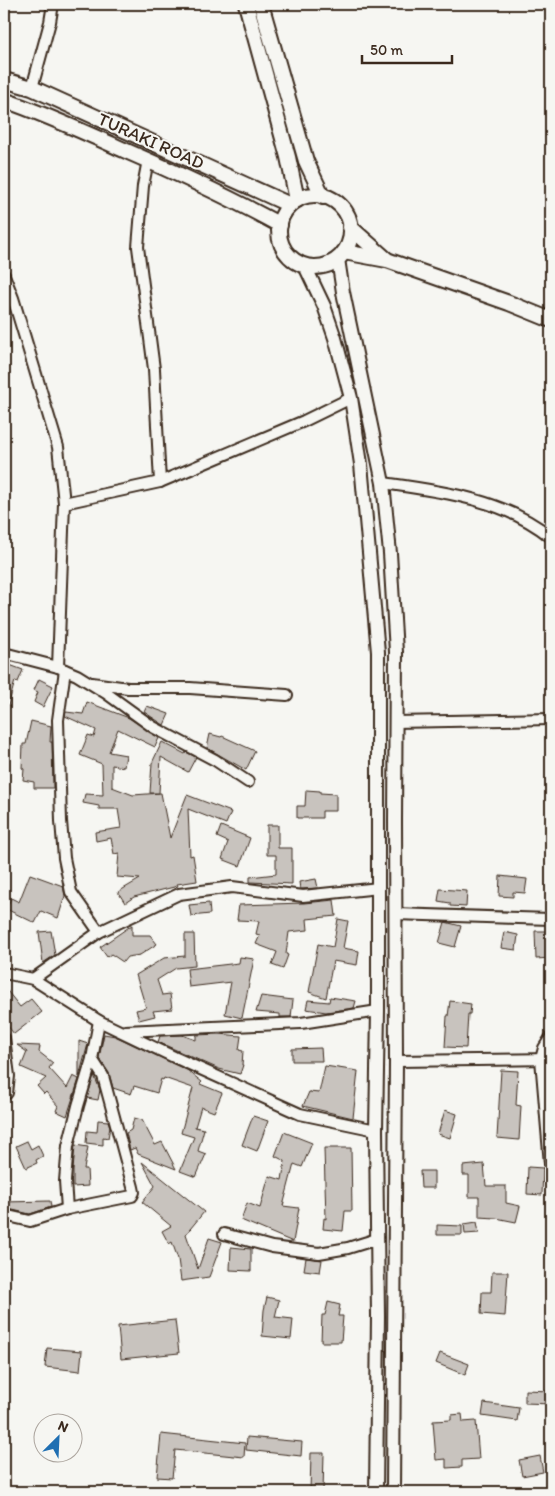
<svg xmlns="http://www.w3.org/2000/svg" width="555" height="1496" font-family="Itim,sans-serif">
<rect width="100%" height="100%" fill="#f6f6f2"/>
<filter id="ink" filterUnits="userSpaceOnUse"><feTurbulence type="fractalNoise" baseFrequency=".02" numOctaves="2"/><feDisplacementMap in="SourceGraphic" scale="10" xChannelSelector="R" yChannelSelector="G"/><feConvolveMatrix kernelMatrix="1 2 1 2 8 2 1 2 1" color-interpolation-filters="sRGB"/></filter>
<g filter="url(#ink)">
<g fill="#c8c3be" stroke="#3b2a1e">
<polygon points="7,664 23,670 18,682 15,681 7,710 4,710 4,671"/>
<polygon points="39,679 53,686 43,707 34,702 38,692 34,690"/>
<polygon points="87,702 129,718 159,738 155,747 118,729 109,752 126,755 124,767 112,765 112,787 133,795 161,793 170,838 187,795 231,812 226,824 188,809 190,856 193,855 197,881 177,884 178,886 134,897 125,903 118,892 140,879 117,877 119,853 114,854 111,838 96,841 95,832 121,828 118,809 99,809 99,806 83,803 85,794 103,795 102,764 80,755 88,735 94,737 96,730 65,716 66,712 83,714"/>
<polygon points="147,706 169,714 164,725 144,712"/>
<polygon points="31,721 51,726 50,742 52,742 53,788 34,788 34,782 23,780 24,769 22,768 23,744 26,744"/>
<polygon points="210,734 221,737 222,736 255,751 246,770 207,748"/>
<polygon points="162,742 185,754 186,752 196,757 188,772 161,757 159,793 150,793 152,763"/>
<polygon points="306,790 320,791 320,793 336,794 336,811 322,811 322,818 297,818 297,806 305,806"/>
<polygon points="267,825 278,825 278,848 292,848 292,884 250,882 250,877 276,874 276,855 267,855"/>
<polygon points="221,826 250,838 240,866 222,859 228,842 217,837"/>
<polygon points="30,874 63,886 65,896 58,918 41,911 35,923 6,909 11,898 19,902"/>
<polygon points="500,876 527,879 525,893 513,892 513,897 499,896"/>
<polygon points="316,879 318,888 300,889 299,882"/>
<polygon points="440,889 467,891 466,907 450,906 450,903 438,901"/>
<polygon points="334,900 336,916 307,919 308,930 289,932 286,954 288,955 283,969 272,965 277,952 256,944 260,935 256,934 259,921 237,920 239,905 304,903"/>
<polygon points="209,903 210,914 191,916 189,905"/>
<polygon points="338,919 348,921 343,948 359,951 357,965 333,961 326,998 309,992 318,944 333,947"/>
<polygon points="445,922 461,926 455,947 439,943"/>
<polygon points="132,925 132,935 150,935 157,944 140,955 127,957 123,962 111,954 107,957 100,947"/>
<polygon points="51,931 55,955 43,963 39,932"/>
<polygon points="535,931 551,931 551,958 536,959"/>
<polygon points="504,932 518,935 516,950 501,948"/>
<polygon points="185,934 194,934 195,966 176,968 157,980 162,995 170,994 172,1009 153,1011 155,1016 139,1020 136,1010 146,1008 136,975 164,958 185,956"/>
<polygon points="240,957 254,959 242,1018 225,1014 231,982 189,987 187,969 239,963"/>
<polygon points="4,987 20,1007 31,999 42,1012 14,1034 4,1021"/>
<polygon points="261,996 293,1000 291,1017 280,1017 280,1014 256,1012"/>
<polygon points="330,997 356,1001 354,1008 326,1012 306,1009 308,1000 329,1002"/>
<polygon points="450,1001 471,1004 470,1014 468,1014 466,1048 445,1047 447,1016 448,1016"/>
<polygon points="104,1034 115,1036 187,1070 202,1082 200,1084 222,1093 214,1112 201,1107 195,1127 204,1129 198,1151 206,1154 196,1177 180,1171 194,1137 181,1133 193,1088 164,1078 163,1080 161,1079 157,1093 134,1086 131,1094 113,1088 109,1073 99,1058"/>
<polygon points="219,1034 241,1036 239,1050 243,1051 242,1065 243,1065 240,1074 219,1069 158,1042 160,1036 182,1035 196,1040 196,1035"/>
<polygon points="79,1041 88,1044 79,1077"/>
<polygon points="17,1045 40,1046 39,1052 53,1063 49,1068 67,1088 73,1076 79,1079 67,1116 56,1111 58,1106 46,1092 44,1094 37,1086 46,1078 21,1067 27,1052"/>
<polygon points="321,1048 322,1061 292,1061 292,1049"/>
<polygon points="325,1066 358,1071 353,1118 303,1106 309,1092 319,1093"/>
<polygon points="501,1070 518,1071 516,1105 521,1106 519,1140 497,1138"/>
<polygon points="94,1075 100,1090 98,1100 87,1098"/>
<polygon points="445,1110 457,1114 450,1138 438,1134"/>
<polygon points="253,1116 268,1121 257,1151 242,1145"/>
<polygon points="134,1118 142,1120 155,1145 162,1142 176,1169 138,1154 135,1148 130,1150 126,1133 131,1130"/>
<polygon points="98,1120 108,1121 110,1127 108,1138 103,1137 103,1145 86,1143 87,1131 97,1132"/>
<polygon points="284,1132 312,1143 302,1167 294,1164 283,1206 299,1208 293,1242 241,1220 247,1203 260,1208 269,1176 282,1180 285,1161 275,1156"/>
<polygon points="27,1141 31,1149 38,1145 43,1156 36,1160 37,1163 26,1168 16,1146"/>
<polygon points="75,1145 88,1147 84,1169 87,1169 88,1186 73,1187 73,1171"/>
<polygon points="324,1148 351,1148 352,1211 345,1211 343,1231 323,1229 324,1218 326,1219"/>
<polygon points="142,1162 204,1212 186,1234 198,1269 209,1238 222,1242 209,1277 181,1281 178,1259 172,1242 169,1244 162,1231 171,1226 142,1202 155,1186"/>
<polygon points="484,1164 486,1186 506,1186 506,1203 520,1206 516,1222 496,1218 479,1217 479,1197 469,1197 469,1175 463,1175 463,1166"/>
<polygon points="528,1167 543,1168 542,1195 527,1194"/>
<polygon points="420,1171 434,1171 434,1188 421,1188"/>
<polygon points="50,1201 51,1207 30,1214 4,1208 4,1202"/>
<polygon points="477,1222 479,1233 465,1234 464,1224"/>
<polygon points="437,1225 462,1226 462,1235 437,1235"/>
<polygon points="231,1247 251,1249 251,1271 230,1270"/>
<polygon points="306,1258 322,1260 320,1272 304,1270"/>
<polygon points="492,1272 508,1272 505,1316 481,1314 482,1292 491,1292"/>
<polygon points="267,1297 279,1300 275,1317 293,1319 291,1339 262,1336 264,1310"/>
<polygon points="328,1302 340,1305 338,1316 343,1316 341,1342 321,1342 322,1315 325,1315"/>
<polygon points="175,1320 179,1353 121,1359 118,1326"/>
<polygon points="47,1348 82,1351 80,1371 45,1367"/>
<polygon points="440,1353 469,1364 465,1375 436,1363"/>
<polygon points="525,1390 551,1391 551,1404 525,1403"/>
<polygon points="484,1403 519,1408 517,1421 482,1416"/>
<polygon points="462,1414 463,1422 476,1421 479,1459 462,1460 462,1467 446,1468 446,1459 436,1460 433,1421 451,1420 451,1415"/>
<polygon points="161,1434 245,1443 244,1457 175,1450 172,1478 157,1477"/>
<polygon points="247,1437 302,1442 301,1456 246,1450"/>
<polygon points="311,1453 324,1453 323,1492 310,1492"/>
<polygon points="540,1456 543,1472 522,1476 519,1460"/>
</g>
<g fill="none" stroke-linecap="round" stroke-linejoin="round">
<defs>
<g id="minor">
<polyline points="32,88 50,22 53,4"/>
<polyline points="148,160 143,186 138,247 154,369 160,482"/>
<polyline points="4,275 13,298 58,447 64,503 58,667"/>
<path d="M383,483C440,491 505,499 551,537"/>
<polyline points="64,503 160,482 304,421 351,398"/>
<polyline points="4,653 58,667 77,675 106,693 153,727 215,760 248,782"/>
<polyline points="65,670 58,720 61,821 64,858 71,892 99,932"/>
<polyline points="92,683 128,688 190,688 287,695"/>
<polyline points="395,722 551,719"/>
<polyline points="395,914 551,919"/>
<polyline points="4,973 33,979 99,1021 174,1057 300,1114 376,1130"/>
<polyline points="33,979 99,932 179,894 232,887 303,896 379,888"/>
<polyline points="125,1031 301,1023 378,1011"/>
<polyline points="551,1037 544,1048 541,1059 551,1176"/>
<polyline points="4,1038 9,1076 7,1093"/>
<polyline points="396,1061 551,1059"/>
<polyline points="67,1209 65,1181 68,1146 78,1106 92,1059 99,1021"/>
<polyline points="4,1215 30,1221 67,1209 132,1196 134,1192 133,1187 103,1076 92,1059"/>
<polyline points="224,1234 272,1247 319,1253 348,1248 377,1239"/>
</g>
<g id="tertiary">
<polyline points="338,259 343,292 383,483 390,553 396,652 395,821 396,1061 393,1492"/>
<polyline points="305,266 324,306 335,338 351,398 361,464 378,652 378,1011 376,1130 378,1316 376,1492"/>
</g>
<g id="secondary">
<polyline points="246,4 288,157 297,200"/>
<polyline points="261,4 306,161 323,197"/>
<polyline points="4,80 32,88 290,205"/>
<path d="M4,100C45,114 84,132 124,150C177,173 229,197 280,225"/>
<circle cx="315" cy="231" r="36"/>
<polyline points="350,227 386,259"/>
<polyline points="344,252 387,260 509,303 551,320"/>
</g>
</defs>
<use href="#minor" stroke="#3b2a1e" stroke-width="14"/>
<use href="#tertiary" stroke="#3b2a1e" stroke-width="16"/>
<use href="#secondary" stroke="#3b2a1e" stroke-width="18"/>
<use href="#minor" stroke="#f6f6f2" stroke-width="10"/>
<use href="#tertiary" stroke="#f6f6f2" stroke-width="12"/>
<use href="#secondary" stroke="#f6f6f2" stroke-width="14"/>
</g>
</g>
<g text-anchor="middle" stroke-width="4" stroke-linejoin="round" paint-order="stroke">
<g font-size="18" fill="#3b2a1e" stroke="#f6f6f2">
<text transform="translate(151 141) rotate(24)" y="6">TURAKI ROAD</text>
</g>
</g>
<rect width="555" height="1496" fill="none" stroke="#f6f6f2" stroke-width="20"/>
<rect x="10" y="10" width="535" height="1476" fill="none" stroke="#3b2a1e" stroke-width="2" filter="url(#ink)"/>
<g transform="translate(58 1438) rotate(24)"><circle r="24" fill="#f6f6f2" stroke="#aba49d"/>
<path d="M0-4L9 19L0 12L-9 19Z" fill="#1f6fb2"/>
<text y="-8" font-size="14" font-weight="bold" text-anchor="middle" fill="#3b2a1e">N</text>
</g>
<path d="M362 55v8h90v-8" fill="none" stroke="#3b2a1e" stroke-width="2.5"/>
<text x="370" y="55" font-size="15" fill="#3b2a1e" stroke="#f6f6f2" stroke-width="4" paint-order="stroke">50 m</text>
</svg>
